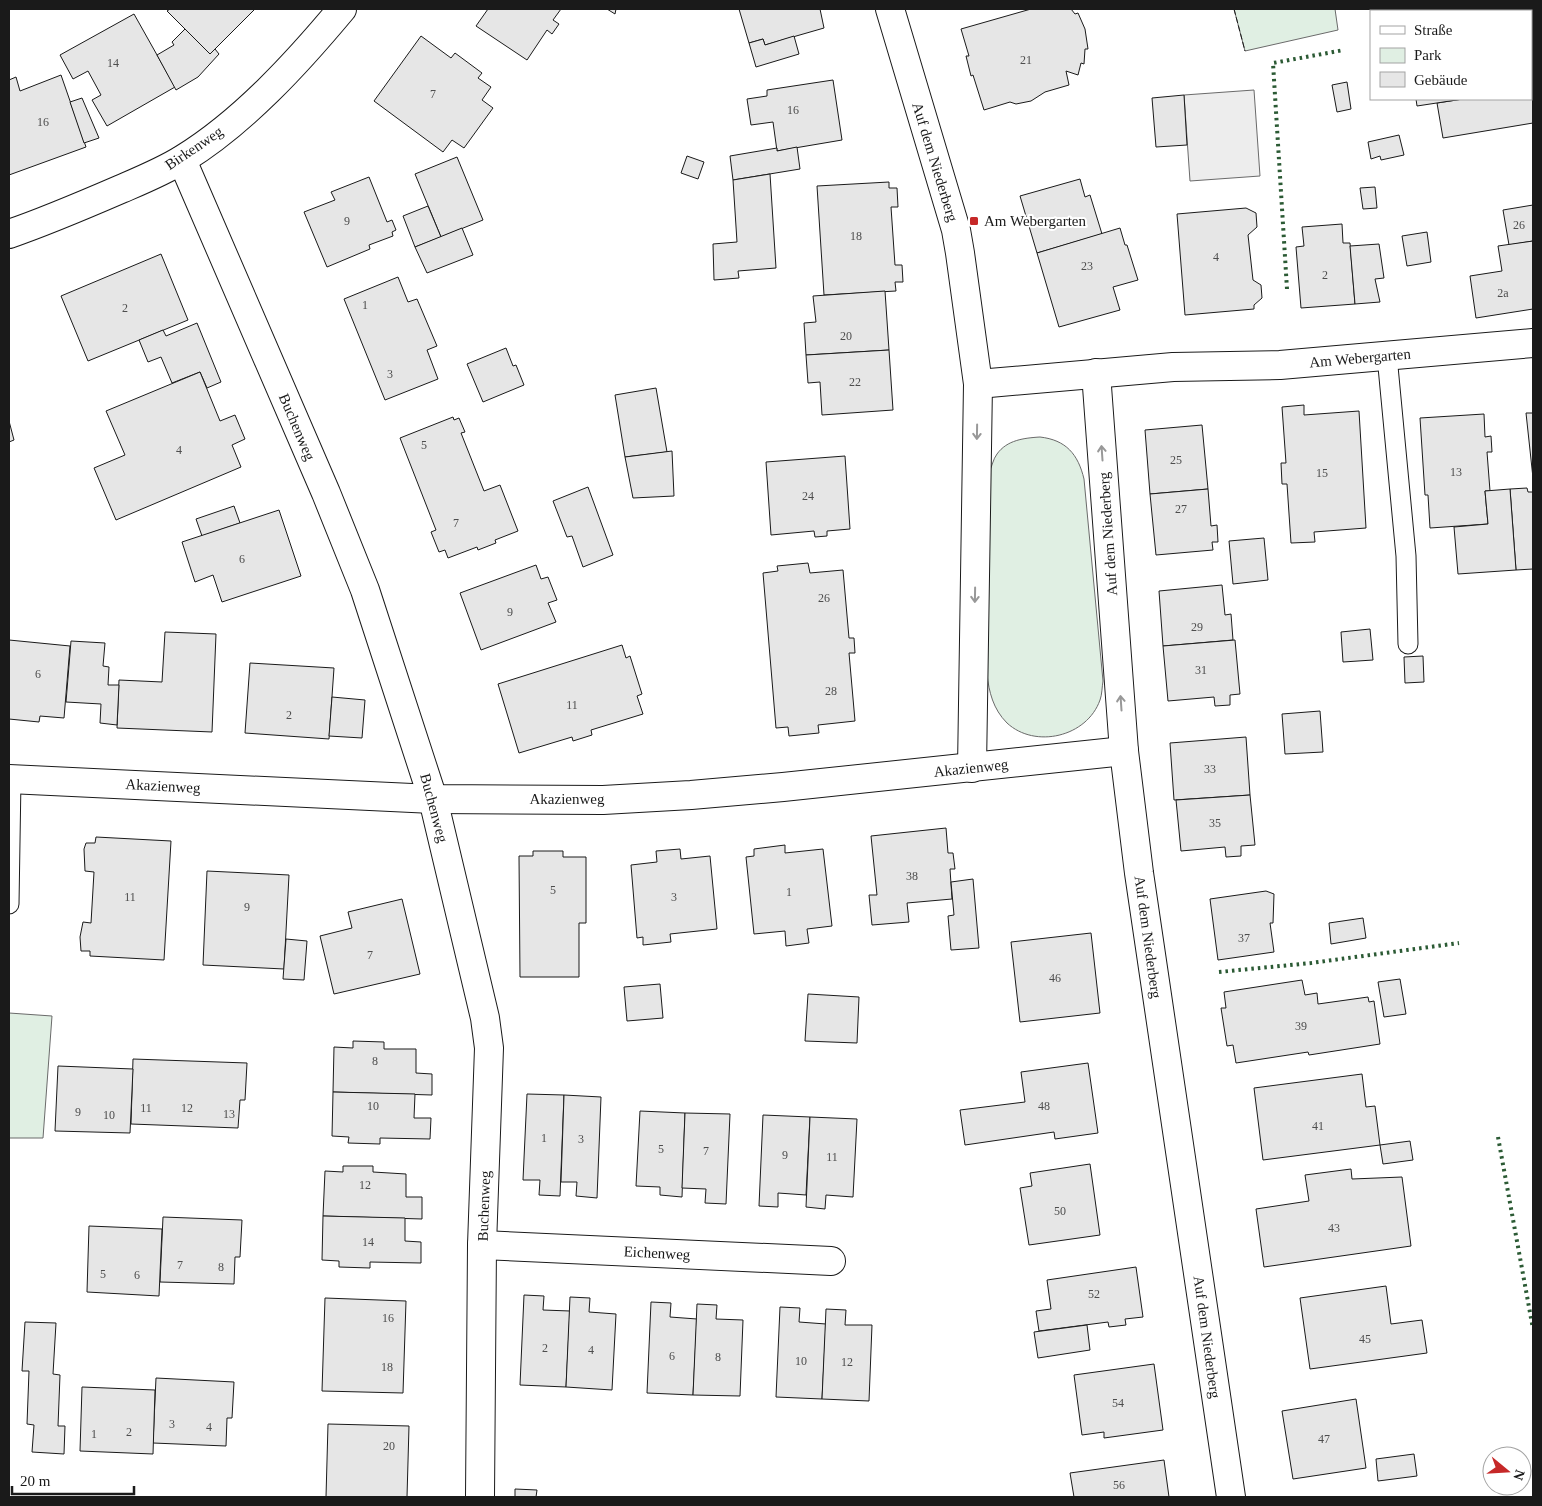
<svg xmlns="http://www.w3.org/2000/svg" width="1542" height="1506" font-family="Georgia,serif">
<rect width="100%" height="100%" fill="#fff"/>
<g fill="#e0efe3" stroke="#6a6a6a">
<polygon points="1234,9 1335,9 1338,30 1245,51"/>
<path d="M1040,437C1066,440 1078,454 1084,479L1103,681C1102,687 1102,695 1100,700C1087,737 1035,749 1007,723C993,709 989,692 987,674L989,472C992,467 993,459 997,454C1007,440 1024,438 1040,437Z"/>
<polygon points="9,1013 52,1016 43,1138 9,1138"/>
</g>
<polygon fill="#ededed" stroke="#6a6a6a" points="1254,90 1260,176 1190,181 1184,95"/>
<g fill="#e6e6e6" stroke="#1a1a1a">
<polygon points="170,9 255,9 210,54 167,11"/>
<polygon points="488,9 561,9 553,20 559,24 552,34 547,30 527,60 476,26"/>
<polygon points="607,9 616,9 615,14"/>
<polygon points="739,9 820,9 824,28 765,45 763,39 749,43"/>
<polygon points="1031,9 1071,9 1075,14 1078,13 1085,29 1088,49 1085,49 1084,64 1081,63 1078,75 1066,71 1069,85 1045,92 1031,101 1016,104 1010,102 984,110 973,75 971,76 966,56 969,56 961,29"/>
<polygon points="1484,9 1522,9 1523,11 1484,11"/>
<polygon points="134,14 175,87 107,126 92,100 101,95 88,71 73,79 60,55"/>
<polygon points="185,29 210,54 215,49 219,54 198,77 176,90 157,55 174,45 172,42"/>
<polygon points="421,36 451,58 455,53 482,73 478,78 491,87 482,100 493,108 464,148 452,140 443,152 374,101"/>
<polygon points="794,36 799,54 756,67 749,43 763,39 765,45"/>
<polygon points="1531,56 1533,56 1533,87 1531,88"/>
<polygon points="61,75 86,147 9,175 9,80 16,77 20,91"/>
<polygon points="833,80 842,140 777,151 773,122 751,125 747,99 767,96 767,90"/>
<polygon points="1347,82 1351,109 1337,112 1332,85"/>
<polygon points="1533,87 1533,123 1443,138 1437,103 1463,99 1531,99 1531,88"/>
<polygon points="1184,95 1187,145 1156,147 1152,98"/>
<polygon points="82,98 99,138 84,143 70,102"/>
<polygon points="1416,99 1463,99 1417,106"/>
<polygon points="1399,135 1404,155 1381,160 1380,156 1371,159 1368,142"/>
<polygon points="797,147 800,169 733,180 730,156 777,148 777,151"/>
<polygon points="687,156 704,162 698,179 681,173"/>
<polygon points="457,157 483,220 441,237 415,174"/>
<polygon points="770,174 776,268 738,271 739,278 714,280 713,244 737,242 733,180"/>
<polygon points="369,177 387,222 392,220 396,230 392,232 393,236 369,245 370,249 327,267 304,212 335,200 331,192"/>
<polygon points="1080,179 1085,197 1090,195 1102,234 1037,253 1020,196"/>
<polygon points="889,182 889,188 897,188 898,207 891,207 895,265 902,265 903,282 895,282 896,291 824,295 817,186"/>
<polygon points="1375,187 1377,208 1363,209 1360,188"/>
<polygon points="1533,205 1533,241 1509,245 1503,210"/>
<polygon points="428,206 441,237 415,247 403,216"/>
<polygon points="1246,208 1256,213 1257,227 1248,235 1253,280 1261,285 1262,298 1254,305 1254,309 1185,315 1177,214"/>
<polygon points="1342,224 1343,243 1350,243 1355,304 1301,308 1296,247 1304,246 1302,227"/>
<polygon points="462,228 473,255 427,273 415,247"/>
<polygon points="1120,228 1125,245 1127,245 1138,280 1113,287 1120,310 1059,327 1037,253"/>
<polygon points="1427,232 1431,262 1407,266 1402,236"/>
<polygon points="1533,241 1533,309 1476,318 1470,276 1502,271 1498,246"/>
<polygon points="1379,244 1384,278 1375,279 1380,302 1355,304 1350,246"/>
<polygon points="161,254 188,320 88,361 61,296"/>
<polygon points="398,277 408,302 417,299 437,346 427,350 438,379 385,400 344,299"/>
<polygon points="885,291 889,350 806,355 804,323 816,322 813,296"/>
<polygon points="197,323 221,382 207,388 200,372 172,383 161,357 148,362 139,340 163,330 166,336"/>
<polygon points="506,348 513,366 516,365 524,385 483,402 467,364"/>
<polygon points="889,350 893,410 822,415 820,382 808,383 806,355"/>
<polygon points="200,372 220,421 235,415 245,439 232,445 241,467 116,520 94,468 125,455 106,411"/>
<polygon points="656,388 667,452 625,457 615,395"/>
<polygon points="1304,405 1304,415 1359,411 1366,528 1314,532 1315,542 1291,543 1287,484 1282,484 1281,463 1286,463 1282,407"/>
<polygon points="1526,413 1533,413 1533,478"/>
<polygon points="1484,414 1485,437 1491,436 1492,452 1487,452 1490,491 1485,491 1488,524 1430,528 1428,495 1425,495 1420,418"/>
<polygon points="453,417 454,420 459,418 465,432 461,433 484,491 500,485 518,531 495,540 496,543 478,550 477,547 448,558 445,550 439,552 431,532 436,530 400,438"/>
<polygon points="9,421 14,440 9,442"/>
<polygon points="1202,425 1208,489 1150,494 1145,430"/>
<polygon points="672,451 674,496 633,498 625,457"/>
<polygon points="845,456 850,529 827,531 827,536 815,537 814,531 771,535 766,462"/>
<polygon points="588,487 613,555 583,567 572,536 567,537 553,501"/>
<polygon points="1527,488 1528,492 1533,492 1533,569 1516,570 1510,489"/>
<polygon points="1208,489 1211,526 1217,525 1218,542 1212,542 1213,550 1156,555 1150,494"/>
<polygon points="1510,489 1516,570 1458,574 1454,527 1488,524 1485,491"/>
<polygon points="234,506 240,523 202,536 196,519"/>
<polygon points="279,510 301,576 222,602 213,575 195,582 182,542"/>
<polygon points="1264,538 1268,580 1233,584 1229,541"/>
<polygon points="808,563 810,573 843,570 849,638 854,638 855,653 849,653 855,721 818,725 819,733 789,736 788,727 776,728 763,573 778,571 777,566"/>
<polygon points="536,565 541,579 548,577 557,600 548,603 556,622 481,650 460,593"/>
<polygon points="1222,585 1225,615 1231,614 1233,640 1163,646 1159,591"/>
<polygon points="1370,629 1373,660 1343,662 1341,632"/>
<polygon points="165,632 216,634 212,732 117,728 119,680 162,682"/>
<polygon points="9,640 70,646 64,718 40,716 39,722 9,719"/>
<polygon points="1235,640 1240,694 1230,695 1230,705 1215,706 1214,697 1168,701 1163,646"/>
<polygon points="71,641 105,643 103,666 109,667 108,685 119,685 117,725 100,723 101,704 66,702"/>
<polygon points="622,645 626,658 630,656 642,694 637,696 643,714 591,730 592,735 573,741 572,737 519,753 498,684"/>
<polygon points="1423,656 1424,682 1405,683 1404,657"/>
<polygon points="250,663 334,668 329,739 245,733"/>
<polygon points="332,697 365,700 362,738 329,736"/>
<polygon points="1320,711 1323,752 1285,754 1282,714"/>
<polygon points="1246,737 1250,795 1174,800 1170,743"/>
<polygon points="1250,795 1255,845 1241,846 1241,856 1226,857 1225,847 1181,851 1176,800"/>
<polygon points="946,828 948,853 953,853 955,869 950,869 952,899 907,903 909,922 872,925 869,895 877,895 871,836"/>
<polygon points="96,837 171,841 164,960 90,956 90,951 81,951 80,937 83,922 91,923 94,872 85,871 84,849 86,843 95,843"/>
<polygon points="785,845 785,853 823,849 832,926 807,929 809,943 786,946 785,931 754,934 746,857 754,856 754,849"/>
<polygon points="680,849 681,859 710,856 717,929 670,934 671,942 643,945 643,937 637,938 631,865 657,862 656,851"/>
<polygon points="533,851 563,851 563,857 586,857 586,923 579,923 579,977 520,977 519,856 533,856"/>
<polygon points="207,871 289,875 284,969 203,965"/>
<polygon points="973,879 979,948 951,950 948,916 954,915 951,882"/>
<polygon points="1266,891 1274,894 1273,923 1270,923 1274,952 1218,960 1210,899"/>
<polygon points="402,899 420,974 334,994 320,936 352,928 348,912"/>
<polygon points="1363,918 1366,938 1331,944 1329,923"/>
<polygon points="1091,933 1100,1013 1020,1022 1011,942"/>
<polygon points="286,939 307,941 304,980 283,979"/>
<polygon points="1400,979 1406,1014 1384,1017 1378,982"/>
<polygon points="1302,980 1305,995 1317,993 1318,1004 1368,997 1369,1002 1374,1001 1380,1044 1309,1055 1308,1052 1236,1063 1233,1045 1227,1046 1221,1008 1226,1008 1224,992"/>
<polygon points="660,984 663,1018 627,1021 624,987"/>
<polygon points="808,994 859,997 857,1043 805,1041"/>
<polygon points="353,1041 384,1042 384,1049 416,1049 416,1073 432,1074 432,1095 333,1092 334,1047 353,1048"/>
<polygon points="133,1059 247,1063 245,1100 240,1100 238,1128 131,1124"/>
<polygon points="1088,1063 1098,1133 1055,1139 1054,1132 965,1145 960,1110 1025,1102 1021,1072"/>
<polygon points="58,1066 133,1069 130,1133 55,1131"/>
<polygon points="1362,1074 1366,1107 1375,1106 1380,1145 1263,1160 1254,1088"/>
<polygon points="333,1092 415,1094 414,1118 431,1118 430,1139 380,1138 380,1144 348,1143 349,1137 332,1136"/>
<polygon points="527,1094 564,1095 560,1196 539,1195 540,1180 523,1180"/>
<polygon points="564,1095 601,1097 597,1198 576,1196 577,1182 561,1182"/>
<polygon points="640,1111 685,1113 682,1197 660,1195 660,1187 636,1186"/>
<polygon points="685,1113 730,1114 726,1204 705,1203 706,1189 682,1188"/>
<polygon points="763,1115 810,1117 806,1195 778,1193 778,1207 759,1206"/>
<polygon points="810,1117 857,1119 853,1197 826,1195 825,1209 806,1207"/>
<polygon points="1410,1141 1413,1160 1383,1164 1380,1145"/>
<polygon points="1090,1164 1100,1235 1029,1245 1020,1188 1032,1186 1030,1173"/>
<polygon points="343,1166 373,1166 373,1172 406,1174 406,1197 422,1197 422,1219 323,1216 325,1171 343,1172"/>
<polygon points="1351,1169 1352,1179 1402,1177 1411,1246 1264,1267 1256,1209 1309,1201 1305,1175"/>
<polygon points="323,1216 405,1218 405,1241 421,1242 421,1263 370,1262 370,1268 339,1267 339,1261 322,1260"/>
<polygon points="163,1217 242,1220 240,1257 235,1257 234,1284 160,1282"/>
<polygon points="89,1226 162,1229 159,1296 87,1292"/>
<polygon points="1136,1267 1143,1317 1125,1319 1126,1325 1109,1327 1108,1322 1039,1331 1036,1311 1051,1309 1047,1280"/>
<polygon points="1386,1286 1391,1324 1422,1320 1427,1353 1310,1369 1300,1298"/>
<polygon points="524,1295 544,1296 543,1310 570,1311 566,1387 520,1385"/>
<polygon points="570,1297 590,1298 589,1312 616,1314 612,1390 566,1387"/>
<polygon points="325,1298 406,1301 403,1393 322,1391"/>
<polygon points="651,1302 671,1303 670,1317 697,1319 693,1395 647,1393"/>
<polygon points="697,1304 717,1305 716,1319 743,1320 740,1396 693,1395"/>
<polygon points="780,1307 800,1308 799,1322 826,1324 822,1399 776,1397"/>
<polygon points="826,1309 846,1310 845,1325 872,1325 869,1401 822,1399"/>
<polygon points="25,1322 56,1323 53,1374 60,1375 58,1426 65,1426 64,1454 32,1452 34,1425 27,1424 29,1371 22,1371"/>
<polygon points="1087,1325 1090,1350 1038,1358 1034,1332"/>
<polygon points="1154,1364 1163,1430 1104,1438 1104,1432 1082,1435 1074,1375"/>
<polygon points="156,1378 234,1382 232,1418 227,1418 226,1446 153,1443"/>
<polygon points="82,1387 155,1390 153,1454 80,1451"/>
<polygon points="1356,1399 1366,1468 1293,1479 1282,1411"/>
<polygon points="328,1424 409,1426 407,1497 326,1497"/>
<polygon points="1414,1454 1417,1476 1378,1481 1376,1459"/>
<polygon points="1164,1460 1169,1497 1074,1497 1070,1473"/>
<polygon points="515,1489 537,1490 536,1497 515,1497"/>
</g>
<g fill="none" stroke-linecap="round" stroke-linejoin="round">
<defs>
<g id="lane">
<polyline points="1387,356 1406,556 1408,644"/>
<polyline points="9,904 11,779"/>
</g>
<g id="street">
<polyline points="890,9 956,230 960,253 978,384 972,768"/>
<polyline points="182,160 326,493 365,590 433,799 485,1018 489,1048 482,1245 480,1497"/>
<path d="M9,234C47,221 84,205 121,189C142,180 164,171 183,159C243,122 297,63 342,9"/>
<polyline points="1096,373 1124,751 1139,873 1231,1497"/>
<polyline points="978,384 1173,367 1280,365 1533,343"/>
<polyline points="9,779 433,799 603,800 691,795 783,787 1124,751"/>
<polyline points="482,1245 831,1261"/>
</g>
</defs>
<use href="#lane" stroke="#1a1a1a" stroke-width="21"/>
<use href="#street" stroke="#1a1a1a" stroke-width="30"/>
<use href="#lane" stroke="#fff" stroke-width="19"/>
<use href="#street" stroke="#fff" stroke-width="28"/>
<g stroke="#2b5a34" stroke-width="4" stroke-dasharray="2.5 4" stroke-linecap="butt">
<polyline points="1287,289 1273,63 1344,50"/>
<polyline points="1219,972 1311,963 1459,943"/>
<polyline points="1498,1137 1533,1329"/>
</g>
<polyline stroke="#1a1a1a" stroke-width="1" stroke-dasharray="6 2.5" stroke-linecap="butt" points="1234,9 1245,51"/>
</g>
<defs><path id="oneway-shaft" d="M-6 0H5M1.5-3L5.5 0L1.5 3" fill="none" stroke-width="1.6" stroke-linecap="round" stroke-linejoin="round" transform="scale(1.25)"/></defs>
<g stroke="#989898">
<use href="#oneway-shaft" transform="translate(977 432) rotate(91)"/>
<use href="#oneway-shaft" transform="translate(1102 453) rotate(-94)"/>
<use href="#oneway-shaft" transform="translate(975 595) rotate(91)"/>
<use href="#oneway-shaft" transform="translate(1121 703) rotate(-94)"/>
</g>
<rect fill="#c62828" stroke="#fff" stroke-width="2" x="969" y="216" width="10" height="10" rx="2.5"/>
<g text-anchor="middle" stroke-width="4" stroke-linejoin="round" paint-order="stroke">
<g font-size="12" fill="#4d4d4d">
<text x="1026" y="64">21</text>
<text x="113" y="67">14</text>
<text x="433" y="98">7</text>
<text x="793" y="114">16</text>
<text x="43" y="126">16</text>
<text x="347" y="225">9</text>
<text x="1519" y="229">26</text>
<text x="856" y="240">18</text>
<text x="1216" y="261">4</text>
<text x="1087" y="270">23</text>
<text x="1325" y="279">2</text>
<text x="1503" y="297">2a</text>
<text x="365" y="309">1</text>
<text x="125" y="312">2</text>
<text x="846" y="340">20</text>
<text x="390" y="378">3</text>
<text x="855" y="386">22</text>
<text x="424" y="449">5</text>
<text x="179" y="454">4</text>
<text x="1176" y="464">25</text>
<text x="1456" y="476">13</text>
<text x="1322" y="477">15</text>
<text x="808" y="500">24</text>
<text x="1181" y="513">27</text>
<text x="456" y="527">7</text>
<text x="242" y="563">6</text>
<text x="824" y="602">26</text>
<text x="510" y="616">9</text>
<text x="1197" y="631">29</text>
<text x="1201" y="674">31</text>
<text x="38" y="678">6</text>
<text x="831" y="695">28</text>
<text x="572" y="709">11</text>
<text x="289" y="719">2</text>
<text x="1210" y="773">33</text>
<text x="1215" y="827">35</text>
<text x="912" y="880">38</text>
<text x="553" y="894">5</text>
<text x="789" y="896">1</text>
<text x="130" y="901">11</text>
<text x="674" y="901">3</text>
<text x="247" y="911">9</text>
<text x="1244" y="942">37</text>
<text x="370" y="959">7</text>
<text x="1055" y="982">46</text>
<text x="1301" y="1030">39</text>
<text x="375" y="1065">8</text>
<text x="373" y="1110">10</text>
<text x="1044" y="1110">48</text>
<text x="146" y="1112">11</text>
<text x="187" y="1112">12</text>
<text x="78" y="1116">9</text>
<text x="229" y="1118">13</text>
<text x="109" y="1119">10</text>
<text x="1318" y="1130">41</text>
<text x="544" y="1142">1</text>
<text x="581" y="1143">3</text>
<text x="661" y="1153">5</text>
<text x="706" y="1155">7</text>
<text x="785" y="1159">9</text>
<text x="832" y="1161">11</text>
<text x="365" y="1189">12</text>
<text x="1060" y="1215">50</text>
<text x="1334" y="1232">43</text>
<text x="368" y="1246">14</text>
<text x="180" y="1269">7</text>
<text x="221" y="1271">8</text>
<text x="103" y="1278">5</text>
<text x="137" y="1279">6</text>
<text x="1094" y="1298">52</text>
<text x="388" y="1322">16</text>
<text x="1365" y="1343">45</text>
<text x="545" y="1352">2</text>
<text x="591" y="1354">4</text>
<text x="672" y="1360">6</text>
<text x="718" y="1361">8</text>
<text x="801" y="1365">10</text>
<text x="847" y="1366">12</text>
<text x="387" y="1371">18</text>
<text x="1118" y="1407">54</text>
<text x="172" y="1428">3</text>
<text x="209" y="1431">4</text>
<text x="129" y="1436">2</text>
<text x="94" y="1438">1</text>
<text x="1324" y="1443">47</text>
<text x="389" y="1450">20</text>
<text x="1119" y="1489">56</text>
</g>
<g font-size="15" fill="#1a1a1a" stroke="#fff">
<text transform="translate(194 148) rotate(-34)" y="5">Birkenweg</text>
<text transform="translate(935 162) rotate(73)" y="5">Auf dem Niederberg</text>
<text transform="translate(1360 358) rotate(-5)" y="5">Am Webergarten</text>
<text transform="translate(297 427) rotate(67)" y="5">Buchenweg</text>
<text transform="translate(1108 534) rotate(-94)" y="5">Auf dem Niederberg</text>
<text transform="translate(971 768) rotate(-6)" y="5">Akazienweg</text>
<text transform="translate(163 786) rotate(3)" y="5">Akazienweg</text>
<text x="567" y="804">Akazienweg</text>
<text transform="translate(434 808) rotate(75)" y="5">Buchenweg</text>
<text transform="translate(1148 937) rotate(82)" y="5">Auf dem Niederberg</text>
<text transform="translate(484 1206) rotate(-88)" y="5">Buchenweg</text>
<text transform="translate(657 1253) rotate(3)" y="5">Eichenweg</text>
<text transform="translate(1207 1337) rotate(82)" y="5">Auf dem Niederberg</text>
</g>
<g font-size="15" fill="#1a1a1a" stroke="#fff" text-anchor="start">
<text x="984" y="226">Am Webergarten</text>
</g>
</g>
<rect width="1542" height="1506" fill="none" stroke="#1a1a1a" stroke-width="20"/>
<rect x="1370" y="10" width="162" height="90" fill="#ffffff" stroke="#a3a3a3"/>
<rect x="1380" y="26" width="25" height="8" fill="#ffffff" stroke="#a3a3a3"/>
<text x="1414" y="35" font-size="15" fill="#1a1a1a">Straße</text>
<rect x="1380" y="48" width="25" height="15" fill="#e0efe3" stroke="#a3a3a3"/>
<text x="1414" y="60" font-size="15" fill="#1a1a1a">Park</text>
<rect x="1380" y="72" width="25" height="15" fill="#e6e6e6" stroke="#a3a3a3"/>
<text x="1414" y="85" font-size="15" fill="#1a1a1a">Gebäude</text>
<g transform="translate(1507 1471) rotate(108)"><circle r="24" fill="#ffffff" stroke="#a3a3a3"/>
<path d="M0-4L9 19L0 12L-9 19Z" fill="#c62828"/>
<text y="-8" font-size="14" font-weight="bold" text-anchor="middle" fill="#1a1a1a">N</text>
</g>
<path d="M12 1486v8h122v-8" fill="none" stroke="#1a1a1a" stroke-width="2.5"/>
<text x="20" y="1486" font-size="15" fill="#1a1a1a" stroke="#ffffff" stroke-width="4" paint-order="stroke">20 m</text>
</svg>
